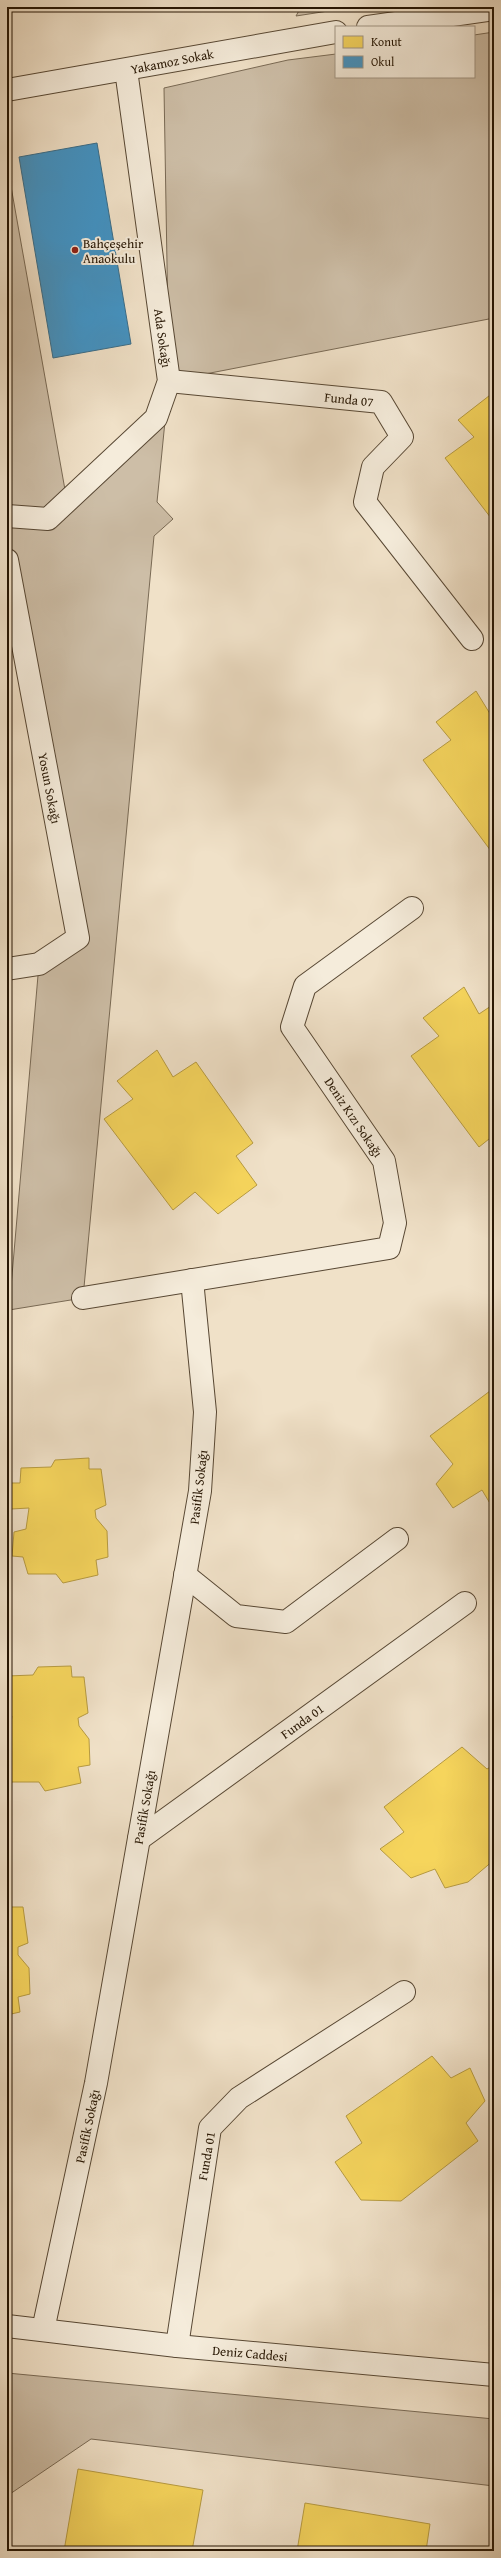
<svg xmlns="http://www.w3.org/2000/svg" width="501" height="2558" font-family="'Gentium Book Plus',serif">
<rect width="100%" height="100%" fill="#f0e1c8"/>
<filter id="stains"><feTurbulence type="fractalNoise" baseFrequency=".005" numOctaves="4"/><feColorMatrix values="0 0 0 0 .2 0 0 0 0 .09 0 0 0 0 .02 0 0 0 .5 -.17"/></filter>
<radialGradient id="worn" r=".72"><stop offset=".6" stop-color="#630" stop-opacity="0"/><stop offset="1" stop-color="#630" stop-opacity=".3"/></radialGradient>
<g fill="#cdbea7" stroke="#796a55">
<polygon points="301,7 354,7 296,16"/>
<polygon points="494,32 494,318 169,381 157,502 173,519 154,536 83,1298 9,1310 39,964 78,938 7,560 7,164 67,501 156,418 169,381 164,88 288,60 336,54 336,77 474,77 474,35"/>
<polygon points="7,2373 494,2419 494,2486 91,2439 7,2496"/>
</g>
<g fill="#f6d55c" stroke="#b79b41">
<polygon points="494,392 494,522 445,458 474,437 458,420"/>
<polygon points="476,691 492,717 494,716 494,849 491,851 423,760 451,740 436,722"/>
<polygon points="464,987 479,1014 494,1004 494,1135 479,1147 411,1056 439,1036 423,1018"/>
<polygon points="157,1050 173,1077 196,1062 253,1143 236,1156 257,1185 218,1214 195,1192 173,1210 104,1119 133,1099 117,1081"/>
<polygon points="494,1388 494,1510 482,1490 453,1508 436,1484 453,1464 430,1436"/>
<polygon points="89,1458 89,1469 101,1469 106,1505 95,1510 96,1518 107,1531 108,1557 96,1560 98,1575 63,1583 56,1574 28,1574 23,1557 12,1556 14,1532 26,1529 29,1508 11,1509 9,1483 20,1483 21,1468 51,1467 55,1460"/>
<polygon points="71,1666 72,1677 84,1677 88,1713 78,1718 79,1726 89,1739 90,1765 78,1767 81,1783 45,1791 39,1782 10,1782 7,1771 7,1738 9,1737 12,1716 7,1716 7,1676 33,1675 38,1667"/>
<polygon points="462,1747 487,1769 494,1765 494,1860 468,1882 445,1888 435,1869 411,1878 380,1849 404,1832 384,1807"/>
<polygon points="7,1896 10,1896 11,1907 23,1907 28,1943 18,1947 18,1955 29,1968 30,1994 18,1997 20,2012 7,2015"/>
<polygon points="432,2056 451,2078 470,2068 485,2101 466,2123 478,2141 401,2201 361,2200 335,2162 362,2143 346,2116"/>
<polygon points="78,2469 203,2490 192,2551 64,2551"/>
<polygon points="305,2503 430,2524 426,2551 297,2551"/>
</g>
<polygon fill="#4393c3" stroke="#3a6d89" points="97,143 131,344 53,358 19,157"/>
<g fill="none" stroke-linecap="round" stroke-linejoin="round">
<defs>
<g id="street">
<polyline points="368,27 494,9"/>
<polyline points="7,90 336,32"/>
<polyline points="169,381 381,402 402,437 373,467 365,502 472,639"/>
<polyline points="7,516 48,519 156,418 169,381 126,70"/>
<polyline points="7,560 78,938 39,964 7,969"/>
<polyline points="83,1298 389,1248 395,1223 384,1161 292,1027 305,986 412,908"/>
<polyline points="185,1575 236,1616 286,1622 397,1539"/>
<polyline points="139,1839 465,1603"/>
<polyline points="7,2326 177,2346 494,2375"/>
<polyline points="43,2330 96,2083 200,1491 205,1412 192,1280"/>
<polyline points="177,2346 210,2128 239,2098 404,1992"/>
</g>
</defs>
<use href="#street" stroke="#584834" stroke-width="24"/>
<use href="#street" stroke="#f5ecdb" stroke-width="22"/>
</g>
<circle fill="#8f2418" stroke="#f5ecdb" stroke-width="1.5" cx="75" cy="250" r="4"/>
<g text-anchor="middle" stroke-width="4" stroke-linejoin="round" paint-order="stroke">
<g font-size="13" fill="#251503" stroke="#f5ecdb">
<text transform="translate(172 61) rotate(-11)" y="5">Yakamoz Sokak</text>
<text transform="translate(163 338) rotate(82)" y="5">Ada Sokağı</text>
<text transform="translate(349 399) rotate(6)" y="5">Funda 07</text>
<text transform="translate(50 788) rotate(79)" y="5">Yosun Sokağı</text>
<text transform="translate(354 1117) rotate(56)" y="5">Deniz Kızı Sokağı</text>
<text transform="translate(198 1487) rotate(-83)" y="5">Pasifik Sokağı</text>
<text transform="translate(302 1721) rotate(-36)" y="5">Funda 01</text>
<text transform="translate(144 1807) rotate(-80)" y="5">Pasifik Sokağı</text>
<text transform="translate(87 2126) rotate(-78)" y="5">Pasifik Sokağı</text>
<text transform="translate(206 2156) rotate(-80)" y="5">Funda 01</text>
<text transform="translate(250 2353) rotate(5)" y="5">Deniz Caddesi</text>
</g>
<g font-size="13" fill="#251503" stroke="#f5ecdb" text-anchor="start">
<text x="83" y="248">Bahçeşehir<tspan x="83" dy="15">Anaokulu</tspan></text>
</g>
</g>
<rect width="501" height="2558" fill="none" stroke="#f0e1c8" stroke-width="24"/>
<rect x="8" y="8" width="485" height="2542" fill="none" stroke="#251503" stroke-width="2"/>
<rect x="12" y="12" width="477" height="2534" fill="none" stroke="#251503"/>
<rect x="335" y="26" width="140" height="52" fill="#f5ecdb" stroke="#a29685"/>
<rect x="343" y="36" width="20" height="12" fill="#f6d55c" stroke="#a29685"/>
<text x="371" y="46" font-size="12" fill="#251503">Konut</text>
<rect x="343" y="56" width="20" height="12" fill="#4393c3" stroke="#a29685"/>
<text x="371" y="66" font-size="12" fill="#251503">Okul</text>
<rect width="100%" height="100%" filter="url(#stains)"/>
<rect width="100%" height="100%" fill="url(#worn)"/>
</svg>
